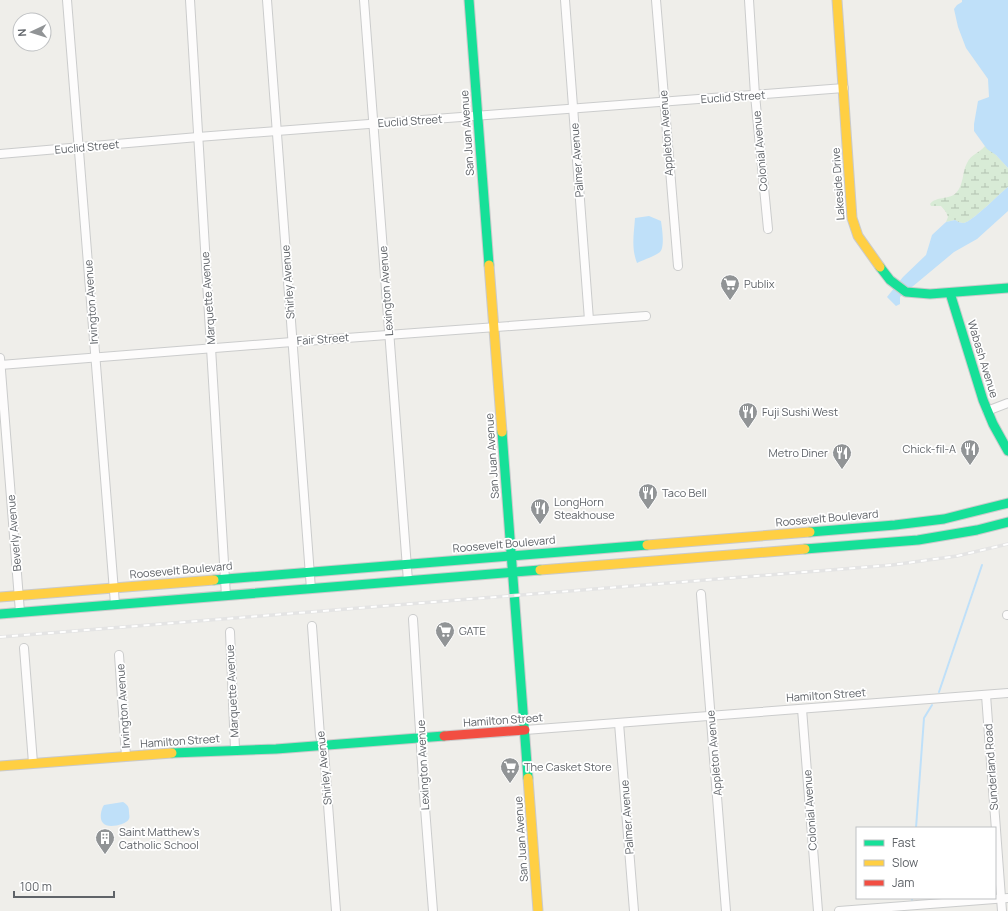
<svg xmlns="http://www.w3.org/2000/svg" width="1008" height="911" font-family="Manrope,sans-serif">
<defs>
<pattern id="wetland-marsh" width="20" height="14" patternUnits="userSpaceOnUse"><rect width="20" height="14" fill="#d8ebd6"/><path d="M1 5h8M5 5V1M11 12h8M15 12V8" fill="none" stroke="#b2c2b1"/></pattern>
</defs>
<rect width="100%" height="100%" fill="#efeeea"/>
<path fill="url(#wetland-marsh)" d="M985,146L996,155L1008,168V187C999,194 973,221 964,223C960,223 958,222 955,220L946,222L948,217L946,212L941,206H931L930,204C936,196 949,200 956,193C964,185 962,172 967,163C971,154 980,153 985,146Z"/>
<g fill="#bfe0f9">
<polygon points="962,0 1008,0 1008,168 996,155 987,149 974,131 974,124 978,101 989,97 988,79 966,48 958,27 954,9 957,5 962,2"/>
<path d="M1008,187V211L977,239L954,252L900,297V304L896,306L887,297L903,277L926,255L932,235L946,222L955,220C958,222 960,223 964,223C973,221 999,194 1008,187Z"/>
<path d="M649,216L661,221C662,228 665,247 660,252C655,256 643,260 637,263C631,248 634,233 635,218Z"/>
<path d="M123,802C128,805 129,807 129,812C129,814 130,817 129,819C126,825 107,829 103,823C99,819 101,809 104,805Z"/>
</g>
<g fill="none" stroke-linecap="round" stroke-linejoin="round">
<g stroke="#bfe0f9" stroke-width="2">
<polyline points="939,692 982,565"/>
<polyline points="916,828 924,718 932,705"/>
<polyline points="912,900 912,898"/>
</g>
<defs>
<g id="street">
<polyline points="67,0 115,604"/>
<polyline points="190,0 226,596"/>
<polyline points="267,0 311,589"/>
<polyline points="364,0 408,581"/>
<polyline points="565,0 589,320"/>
<polyline points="656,0 678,266"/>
<polyline points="749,0 755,95 768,229"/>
<polyline points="0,154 198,137 844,88"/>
<polyline points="0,358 20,612"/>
<polyline points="0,365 292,342 646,316"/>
<polyline points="987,411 1008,403"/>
<polyline points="701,594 726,911"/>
<polyline points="1007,615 1008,615"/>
<polyline points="413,619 424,795 433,911"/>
<polyline points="312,626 320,736 324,751 336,911"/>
<polyline points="230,632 235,749"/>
<polyline points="24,648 33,763"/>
<polyline points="119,655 126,756"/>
<polyline points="986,695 1002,911"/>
<polyline points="802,709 818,911"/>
<polyline points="619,723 634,911"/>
<polyline points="525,730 1008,693"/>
<polyline points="839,911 1008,898"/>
</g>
<g id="fast">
<polyline points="469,0 489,265"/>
<polyline points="880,267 890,280 906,292 930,294 1008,288"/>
<polyline points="950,293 983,400 993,424 1008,451"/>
<polyline points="502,432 528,778"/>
<polyline points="810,532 895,525 944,519 1008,503"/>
<polyline points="805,549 918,540 977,530 1008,522"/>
<polyline points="214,580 647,545"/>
<polyline points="0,614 540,570"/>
<polyline points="172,753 276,749 444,736"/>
</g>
<g id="slow">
<polyline points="837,0 852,218 858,236 880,267"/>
<polyline points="489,265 502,432"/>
<polyline points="647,545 810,532"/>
<polyline points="540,570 805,549"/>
<polyline points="0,597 214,580"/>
<polyline points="0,766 172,753"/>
<polyline points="528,778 538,911"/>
</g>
<polyline id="jam" points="444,736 525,730"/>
</defs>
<use href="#street" stroke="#cbcccc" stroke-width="10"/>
<use href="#fast" stroke="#cacacb" stroke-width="11"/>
<use href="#slow" stroke="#cacacb" stroke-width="11"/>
<use href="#jam" stroke="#cacacb" stroke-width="11"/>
<use href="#street" stroke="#fdfcfc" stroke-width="8"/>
<use href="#fast" stroke="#16e098" stroke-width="9"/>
<use href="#slow" stroke="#ffcf43" stroke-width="9"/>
<use href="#jam" stroke="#f24e42" stroke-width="9"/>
<defs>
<polyline id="rail" points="0,637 892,565 957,556 1008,544"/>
</defs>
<use href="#rail" stroke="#e4e4e4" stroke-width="3.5"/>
<use href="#rail" stroke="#fff" stroke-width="2" stroke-dasharray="6" stroke-linecap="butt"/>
</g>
<defs>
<symbol id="supermarket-pin" viewBox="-11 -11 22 30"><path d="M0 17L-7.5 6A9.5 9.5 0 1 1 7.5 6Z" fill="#919496" stroke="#fff"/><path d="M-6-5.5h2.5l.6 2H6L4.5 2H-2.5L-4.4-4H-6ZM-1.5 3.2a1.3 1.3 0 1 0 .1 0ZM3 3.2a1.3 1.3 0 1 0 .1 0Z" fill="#fff"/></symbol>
<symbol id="restaurant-pin" viewBox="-11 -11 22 30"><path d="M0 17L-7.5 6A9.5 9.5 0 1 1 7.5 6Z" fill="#919496" stroke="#fff"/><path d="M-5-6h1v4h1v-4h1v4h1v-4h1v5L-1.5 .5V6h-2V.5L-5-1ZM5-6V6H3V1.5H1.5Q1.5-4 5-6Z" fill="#fff"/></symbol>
<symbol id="building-pin" viewBox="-11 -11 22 30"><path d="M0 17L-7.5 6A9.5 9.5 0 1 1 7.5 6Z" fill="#919496" stroke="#fff"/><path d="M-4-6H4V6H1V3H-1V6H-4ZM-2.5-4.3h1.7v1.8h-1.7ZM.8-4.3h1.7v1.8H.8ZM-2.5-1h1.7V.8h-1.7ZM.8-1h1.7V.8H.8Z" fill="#fff"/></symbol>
</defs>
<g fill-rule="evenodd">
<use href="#supermarket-pin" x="719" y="273" width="22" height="30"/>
<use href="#restaurant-pin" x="737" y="401" width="22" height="30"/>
<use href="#restaurant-pin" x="959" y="438" width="22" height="30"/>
<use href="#restaurant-pin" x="831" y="442" width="22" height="30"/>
<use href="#restaurant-pin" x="637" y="482" width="22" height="30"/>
<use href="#restaurant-pin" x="529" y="497" width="22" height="30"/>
<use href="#supermarket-pin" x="434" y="620" width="22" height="30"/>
<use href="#supermarket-pin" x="499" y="756" width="22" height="30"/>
<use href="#building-pin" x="94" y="827" width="22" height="30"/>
</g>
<g text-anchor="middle" stroke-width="3.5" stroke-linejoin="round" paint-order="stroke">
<g font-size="11" fill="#5f6368" stroke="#fff">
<text transform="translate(733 97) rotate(-4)" y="4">Euclid Street</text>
<text transform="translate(410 121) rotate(-4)" y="4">Euclid Street</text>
<text transform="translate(467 133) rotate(-94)" y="4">San Juan Avenue</text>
<text transform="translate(666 133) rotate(-94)" y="4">Appleton Avenue</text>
<text transform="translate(87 147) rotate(-5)" y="4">Euclid Street</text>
<text transform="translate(760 151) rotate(-95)" y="4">Colonial Avenue</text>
<text transform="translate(577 160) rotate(-94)" y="4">Palmer Avenue</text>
<text transform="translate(838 184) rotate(-94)" y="4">Lakeside Drive</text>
<text transform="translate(288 282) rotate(-94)" y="4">Shirley Avenue</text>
<text transform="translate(386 291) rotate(-94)" y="4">Lexington Avenue</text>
<text transform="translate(208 298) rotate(-94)" y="4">Marquette Avenue</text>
<text transform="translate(91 302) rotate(-94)" y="4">Irvington Avenue</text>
<text transform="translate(323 339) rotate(-4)" y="4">Fair Street</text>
<text transform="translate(983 359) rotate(73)" y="4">Wabash Avenue</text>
<text transform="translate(492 456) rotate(-94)" y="4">San Juan Avenue</text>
<text transform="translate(827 518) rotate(-5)" y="4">Roosevelt Boulevard</text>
<text transform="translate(14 533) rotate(-95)" y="4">Beverly Avenue</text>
<text transform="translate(504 544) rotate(-5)" y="4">Roosevelt Boulevard</text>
<text transform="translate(181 570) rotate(-5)" y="4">Roosevelt Boulevard</text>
<text transform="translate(232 691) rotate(-93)" y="4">Marquette Avenue</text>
<text transform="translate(826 695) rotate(-4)" y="4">Hamilton Street</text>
<text transform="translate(123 706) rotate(-94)" y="4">Irvington Avenue</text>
<text transform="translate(503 720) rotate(-4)" y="4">Hamilton Street</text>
<text transform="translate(180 741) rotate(-4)" y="4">Hamilton Street</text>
<text transform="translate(714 753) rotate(-95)" y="4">Appleton Avenue</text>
<text transform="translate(423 765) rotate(-93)" y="4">Lexington Avenue</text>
<text transform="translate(991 767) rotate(-94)" y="4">Sunderland Road</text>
<text transform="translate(324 768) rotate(-96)" y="4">Shirley Avenue</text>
<text transform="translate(810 810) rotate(-94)" y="4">Colonial Avenue</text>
<text transform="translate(627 817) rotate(-94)" y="4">Palmer Avenue</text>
<text transform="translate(521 839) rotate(-94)" y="4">San Juan Avenue</text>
</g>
<g font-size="11" fill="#5f6368" stroke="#fff" text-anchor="start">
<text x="744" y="288">Publix</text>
<text x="762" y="416">Fuji Sushi West</text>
<text x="956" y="453" text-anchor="end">Chick-fil-A</text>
<text x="828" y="457" text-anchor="end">Metro Diner</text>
<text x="662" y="497">Taco Bell</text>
<text x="554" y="506">LongHorn<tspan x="554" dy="13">Steakhouse</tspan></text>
<text x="459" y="635">GATE</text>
<text x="524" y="771">The Casket Store</text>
<text x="119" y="836">Saint Matthew's<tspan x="119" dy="13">Catholic School</tspan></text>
</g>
</g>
<rect x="856" y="827" width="140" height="72" fill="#ffffff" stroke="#bfc1c3"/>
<rect x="864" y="840" width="20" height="6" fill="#16e098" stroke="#bfc1c3"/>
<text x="892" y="847" font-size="12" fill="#5f6368">Fast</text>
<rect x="864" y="860" width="20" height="6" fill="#ffcf43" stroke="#bfc1c3"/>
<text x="892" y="867" font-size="12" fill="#5f6368">Slow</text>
<rect x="864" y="880" width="20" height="6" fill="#f24e42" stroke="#bfc1c3"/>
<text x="892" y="887" font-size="12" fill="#5f6368">Jam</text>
<g transform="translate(32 32) rotate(266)"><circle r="19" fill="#ffffff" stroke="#bfc1c3"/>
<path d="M0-3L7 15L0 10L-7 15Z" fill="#919496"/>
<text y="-6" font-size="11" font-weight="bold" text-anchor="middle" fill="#5f6368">N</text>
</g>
<path d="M14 891v6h100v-6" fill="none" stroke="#5f6368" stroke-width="2"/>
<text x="20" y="891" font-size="12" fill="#5f6368" stroke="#ffffff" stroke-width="3" paint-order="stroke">100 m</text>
</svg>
